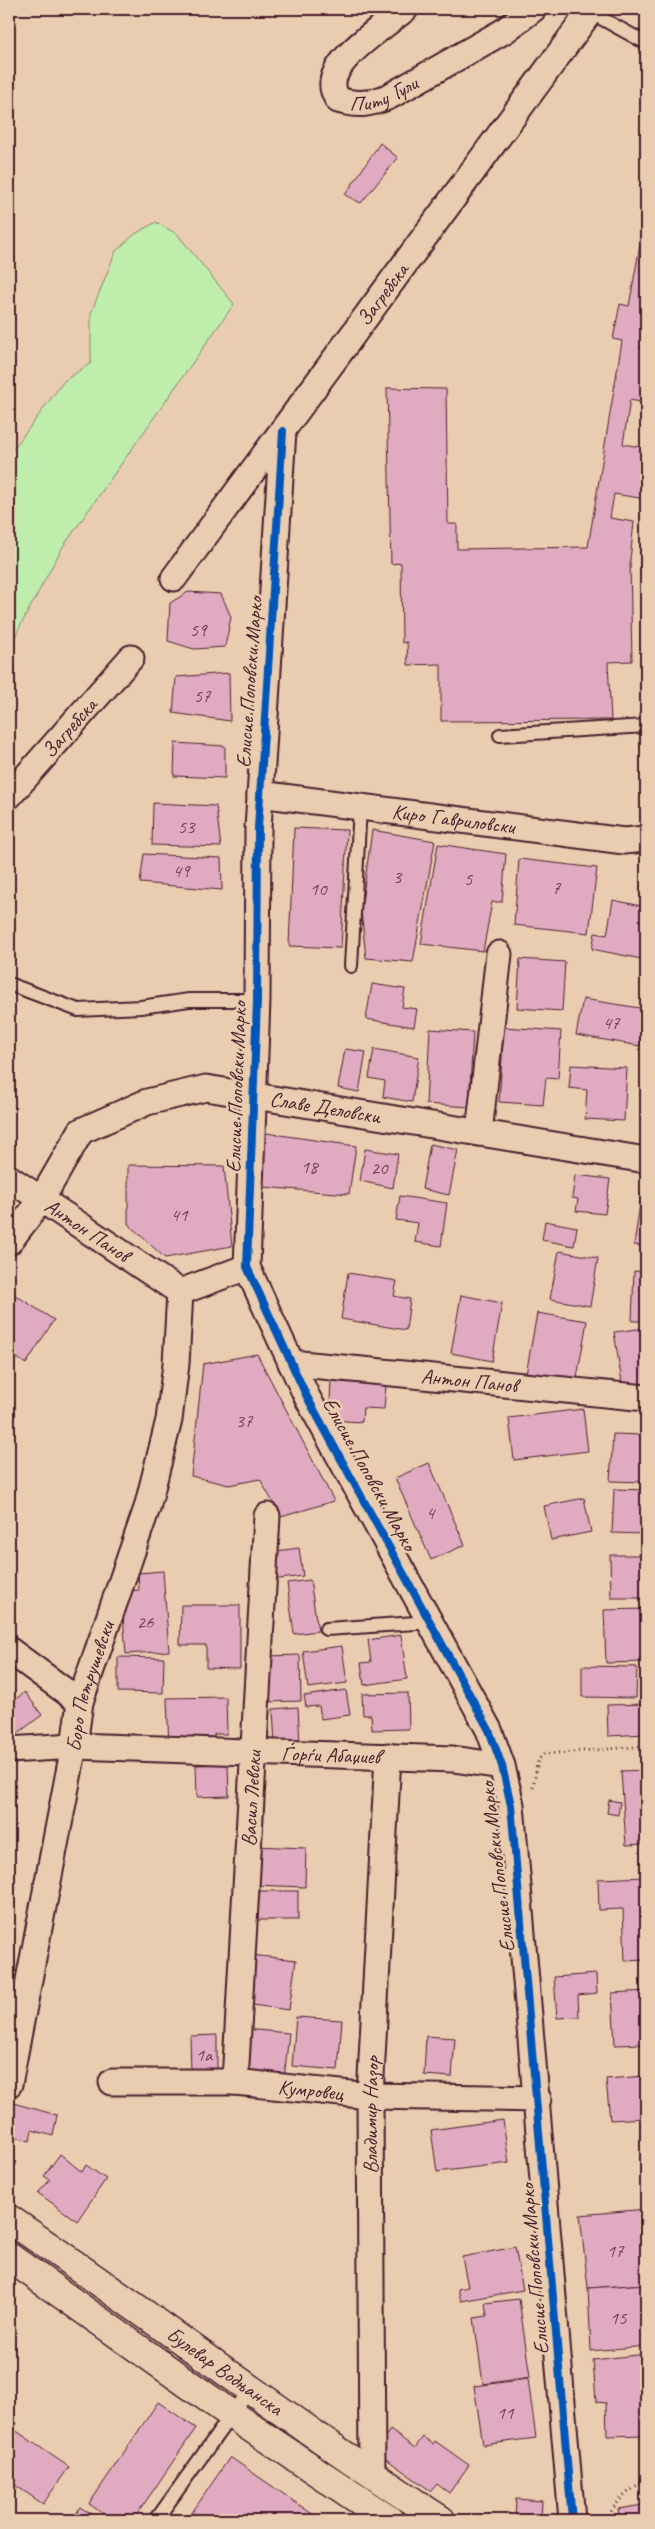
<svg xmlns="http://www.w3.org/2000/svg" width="655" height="2529" font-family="Caveat,sans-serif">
<rect width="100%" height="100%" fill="#eacdb1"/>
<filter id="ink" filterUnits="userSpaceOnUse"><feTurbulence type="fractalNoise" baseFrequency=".02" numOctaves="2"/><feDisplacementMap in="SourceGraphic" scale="10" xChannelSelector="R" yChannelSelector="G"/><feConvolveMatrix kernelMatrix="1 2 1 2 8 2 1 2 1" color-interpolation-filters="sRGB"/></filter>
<g filter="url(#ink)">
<polygon fill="#beedac" stroke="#84866c" points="156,222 177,234 234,304 62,548 18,630 9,653 9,455 64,381 91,363 91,313 116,251 135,234"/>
<g fill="#e0aac1" stroke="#4a1f2b">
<polygon points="380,143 398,158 361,203 345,195"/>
<polygon points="646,212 646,310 640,349 646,350 646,403 630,400 623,444 646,448 646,499 614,494 610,518 634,522 630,560 632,661 608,662 611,720 441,721 441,664 408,665 407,642 402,643 401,563 391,564 387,388 446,389 448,524 457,524 457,549 588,547 622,341 613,339 620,304 629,306"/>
<polygon points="188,592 221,594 231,617 225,647 194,649 168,641 170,603"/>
<polygon points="229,673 230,721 173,713 176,677"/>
<polygon points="175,743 225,746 225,778 174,776"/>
<polygon points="153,803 216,806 221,847 152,845"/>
<polygon points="294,828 347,830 341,948 289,946"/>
<polygon points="372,830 435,841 413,962 366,958 361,910"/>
<polygon points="438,844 506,854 502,902 492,902 483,951 421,944"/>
<polygon points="144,854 221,858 222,890 140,883"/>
<polygon points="519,859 597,868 589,933 514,925"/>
<polygon points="613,900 646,907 646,960 592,949 595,933 607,935"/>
<polygon points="520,959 565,962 562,1011 517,1008"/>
<polygon points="372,984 405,989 402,1007 417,1009 414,1027 366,1019"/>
<polygon points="583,999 646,1009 640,1046 576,1035"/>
<polygon points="504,1027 561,1031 558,1079 546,1078 543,1105 499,1102"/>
<polygon points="430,1029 473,1032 469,1107 426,1104"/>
<polygon points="345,1049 366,1052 359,1092 338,1088"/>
<polygon points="374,1049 419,1057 412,1102 383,1097 385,1081 369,1078"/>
<polygon points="571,1065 627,1068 624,1121 585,1119 587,1090 569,1088"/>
<polygon points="266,1133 356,1146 349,1194 262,1187"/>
<polygon points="430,1144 458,1150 449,1195 422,1189"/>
<polygon points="365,1149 398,1154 393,1188 360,1181"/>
<polygon points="128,1165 224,1166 232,1246 165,1258 128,1224"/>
<polygon points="575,1175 610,1179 605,1214 576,1211 578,1199 572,1198"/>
<polygon points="642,1191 646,1191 646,1247 634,1245"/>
<polygon points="400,1196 447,1203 441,1246 415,1242 418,1223 396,1220"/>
<polygon points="545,1221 577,1227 574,1246 542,1240"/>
<polygon points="559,1251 598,1258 590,1306 550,1299"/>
<polygon points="634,1271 646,1272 646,1321 632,1321"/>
<polygon points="348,1273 397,1281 394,1296 410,1299 406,1330 341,1319"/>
<polygon points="9,1291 54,1320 26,1364 9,1353"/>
<polygon points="461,1295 502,1303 492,1361 451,1353"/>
<polygon points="537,1313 587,1321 575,1389 525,1380"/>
<polygon points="646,1328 646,1386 623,1389 614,1332"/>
<polygon points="257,1354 334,1501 281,1517 260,1479 229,1485 191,1476 203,1364"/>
<polygon points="331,1381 386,1385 384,1409 363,1408 362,1422 329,1420"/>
<polygon points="583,1409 588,1451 514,1460 509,1418"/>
<polygon points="613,1434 646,1435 646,1482 610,1481"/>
<polygon points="429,1463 465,1545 431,1560 395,1478"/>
<polygon points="614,1489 646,1490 646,1534 612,1533"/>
<polygon points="584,1498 591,1532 551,1540 544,1506"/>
<polygon points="299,1548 303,1576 272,1580 269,1552"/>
<polygon points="610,1555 646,1555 646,1598 611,1598"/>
<polygon points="163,1571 169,1651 126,1654 121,1591 139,1590 138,1573"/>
<polygon points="310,1580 318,1631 294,1634 287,1583"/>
<polygon points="181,1605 240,1605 240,1669 206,1668 206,1645 180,1645"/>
<polygon points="646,1609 646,1662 606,1663 604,1610"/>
<polygon points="401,1635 407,1679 364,1685 361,1663 371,1662 368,1640"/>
<polygon points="342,1646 347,1683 308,1688 303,1651"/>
<polygon points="300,1655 301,1701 267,1702 266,1656"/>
<polygon points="118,1657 164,1658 163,1693 118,1692"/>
<polygon points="582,1666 637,1667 636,1698 582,1697"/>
<polygon points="346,1690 350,1715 321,1719 319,1706 306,1707 304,1696"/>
<polygon points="25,1692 42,1715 9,1740 9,1704"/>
<polygon points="408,1693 409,1729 372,1730 371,1715 363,1715 362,1694"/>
<polygon points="226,1697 227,1734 214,1734 215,1747 169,1748 167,1698"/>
<polygon points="646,1704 646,1734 608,1736 607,1705"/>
<polygon points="298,1707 300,1744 275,1745 273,1709"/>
<polygon points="228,1764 229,1796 197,1797 196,1765"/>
<polygon points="646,1770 646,1844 626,1845 621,1771"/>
<polygon points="609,1800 620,1802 618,1815 607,1813"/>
<polygon points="254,1846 306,1848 305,1887 253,1885"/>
<polygon points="646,1877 646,1960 625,1961 623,1909 599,1910 598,1879"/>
<rect x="253" y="1891" width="45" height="29"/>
<polygon points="251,1955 296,1960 289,2010 245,2004"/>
<polygon points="596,1974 597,1993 578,1995 579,2017 557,2018 554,1977"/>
<polygon points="646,1991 646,2044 615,2045 612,1993"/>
<polygon points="296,2017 342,2020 338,2070 292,2066"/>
<polygon points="245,2029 289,2033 284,2079 241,2075"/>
<polygon points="217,2035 217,2072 191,2072 190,2036"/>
<polygon points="426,2036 455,2038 452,2077 424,2075"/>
<polygon points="646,2076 646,2118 610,2120 606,2079"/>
<polygon points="13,2103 57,2115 53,2136 32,2130 30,2141 9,2135"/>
<polygon points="503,2120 509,2163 437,2172 431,2130"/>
<polygon points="60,2154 82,2172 86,2165 106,2179 77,2221 38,2193 50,2180 44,2176"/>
<polygon points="646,2209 646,2284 588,2288 580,2215"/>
<polygon points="515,2247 523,2290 461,2301 458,2289 468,2287 462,2257"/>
<polygon points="646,2284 646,2346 591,2351 588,2288"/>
<polygon points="519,2299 530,2377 483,2384 474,2318 487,2316 485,2303"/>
<polygon points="646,2354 646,2435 607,2436 606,2403 596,2402 593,2360"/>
<polygon points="528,2379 536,2438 483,2445 474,2386"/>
<polygon points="158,2402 196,2428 133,2520 113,2520 89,2504"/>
<polygon points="9,2426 69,2467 43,2504 9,2481"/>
<polygon points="390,2430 415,2448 423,2437 433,2444 435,2441 469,2465 449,2493 437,2484 431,2491 375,2451"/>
<polygon points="230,2457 321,2520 187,2520"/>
<polygon points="516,2499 542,2501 541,2520 515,2520"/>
<polygon points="643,2505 645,2520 620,2520 618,2509"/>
<polygon points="80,2507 100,2520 71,2520"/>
</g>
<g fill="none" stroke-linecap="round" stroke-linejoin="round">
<defs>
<g id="service">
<polyline points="590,12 646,43"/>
<polyline points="500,735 646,726"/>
<polyline points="351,966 360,807"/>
<polyline points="9,984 78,1010 141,1007 189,1000 257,1000"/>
<polyline points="326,1629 431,1622"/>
<polyline points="156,2520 250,2389"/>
</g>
<g id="minor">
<path id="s1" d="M405,9C386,25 336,56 333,82C332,89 335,94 338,100C359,106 371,104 390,96L504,31L533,9"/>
<polyline points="283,431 258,828 257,1000 247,1267 307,1397 489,1730 502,1766 511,1805 572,2520"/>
<path id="s2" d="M174,578L592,9"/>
<path id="s3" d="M260,794L624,841L646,839"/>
<path id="s4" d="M9,796L131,658"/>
<polyline points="479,1133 499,954"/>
<path id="s5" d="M9,1178L180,1292L247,1267"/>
<path id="s6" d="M9,1242L41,1200L81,1131L147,1102L206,1088L646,1160"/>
<path id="s7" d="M291,1363L646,1398"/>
<polyline points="9,1650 80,1702"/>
<path id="s8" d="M9,1750L74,1746L453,1759L502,1766"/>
<path id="s9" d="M112,2082H235L370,2096L538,2099"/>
<path id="s10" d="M235,2082L267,1516"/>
<path id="s11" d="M9,2084L74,1746L80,1702L147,1508L169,1420L176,1364L180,1292"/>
<path id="s12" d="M372,2475L370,2096L388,1756"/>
</g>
<g id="tertiary">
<path id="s13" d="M9,2219C154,2318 294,2424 441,2520"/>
<polyline points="9,2257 232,2415 389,2520"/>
</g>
</defs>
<use href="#service" stroke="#4a1f2b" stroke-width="16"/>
<use href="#minor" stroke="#4a1f2b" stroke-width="29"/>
<use href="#tertiary" stroke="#4a1f2b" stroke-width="31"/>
<g stroke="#4a1f2b" stroke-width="3" stroke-dasharray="1 4" stroke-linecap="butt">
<polyline points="533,1787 538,1760 544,1754 646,1746"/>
<path d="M606,2520C616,2501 627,2491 646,2481"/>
</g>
<use href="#service" stroke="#eacdb1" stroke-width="12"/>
<use href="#minor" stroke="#eacdb1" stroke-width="25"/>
<use href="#tertiary" stroke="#eacdb1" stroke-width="28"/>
<defs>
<polyline id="cycleway" points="283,431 258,828 257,1000 247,1267 307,1397 489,1730 502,1766 511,1805 572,2520"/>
</defs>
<use href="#cycleway" stroke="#eacdb1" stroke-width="11"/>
<use href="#cycleway" stroke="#0057b8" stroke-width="8"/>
</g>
</g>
<g text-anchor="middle" stroke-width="5" stroke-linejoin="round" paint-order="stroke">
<g font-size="19" fill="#704250">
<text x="198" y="636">59</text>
<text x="202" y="702">57</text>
<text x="186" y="833">53</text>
<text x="181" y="877">49</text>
<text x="397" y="883">3</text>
<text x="468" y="885">5</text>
<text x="556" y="894">7</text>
<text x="318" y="895">10</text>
<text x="611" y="1029">47</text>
<text x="309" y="1173">18</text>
<text x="379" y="1174">20</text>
<text x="179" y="1221">41</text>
<text x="244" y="1427">37</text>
<text x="430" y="1519">4</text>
<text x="145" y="1628">26</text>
<text x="204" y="2061">1a</text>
<text x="615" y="2257">17</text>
<text x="618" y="2324">15</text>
<text x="505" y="2419">11</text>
</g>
<g font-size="21" fill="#4a1f2b" stroke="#eacdb1">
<text dy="7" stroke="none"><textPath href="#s1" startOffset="171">Питу Гули</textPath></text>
<text dy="7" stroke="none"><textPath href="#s2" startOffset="352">Загребска</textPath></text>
<text transform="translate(249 682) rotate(-86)" y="7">Елисие Поповски Марко</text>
<text dy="7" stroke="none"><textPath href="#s4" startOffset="91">Загребска</textPath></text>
<text dy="7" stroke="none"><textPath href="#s3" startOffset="195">Киро Гавриловски</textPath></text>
<text transform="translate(236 1087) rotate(-88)" y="7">Елисие Поповски Марко</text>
<text dy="7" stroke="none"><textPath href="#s6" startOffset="386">Славе Деловски</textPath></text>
<text dy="7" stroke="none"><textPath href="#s5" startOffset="94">Антон Панов</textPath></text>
<text dy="7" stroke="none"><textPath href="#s7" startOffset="179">Антон Панов</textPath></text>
<text transform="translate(370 1474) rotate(61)" y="7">Елисие Поповски Марко</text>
<text dy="7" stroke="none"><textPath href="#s11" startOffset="406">Боро Петрушевски</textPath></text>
<text dy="7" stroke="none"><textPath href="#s8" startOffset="322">Ѓорѓи Абаџиев</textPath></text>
<text dy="7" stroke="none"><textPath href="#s10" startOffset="284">Васил Левски</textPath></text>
<text transform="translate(497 1867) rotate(-97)" y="7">Елисие Поповски Марко</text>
<text dy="7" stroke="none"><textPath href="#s9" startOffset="199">Кумровец</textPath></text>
<text dy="7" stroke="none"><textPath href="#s12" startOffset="360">Владимир Назор</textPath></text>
<text transform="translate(534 2269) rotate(-95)" y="7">Елисие Поповски Марко</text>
<text dy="7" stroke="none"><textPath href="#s13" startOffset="264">Булевар Водњанска</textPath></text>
</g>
</g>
<rect width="655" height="2529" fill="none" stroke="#eacdb1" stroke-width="30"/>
<rect x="15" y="15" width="625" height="2499" fill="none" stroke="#4a1f2b" stroke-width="2" filter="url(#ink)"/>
</svg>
